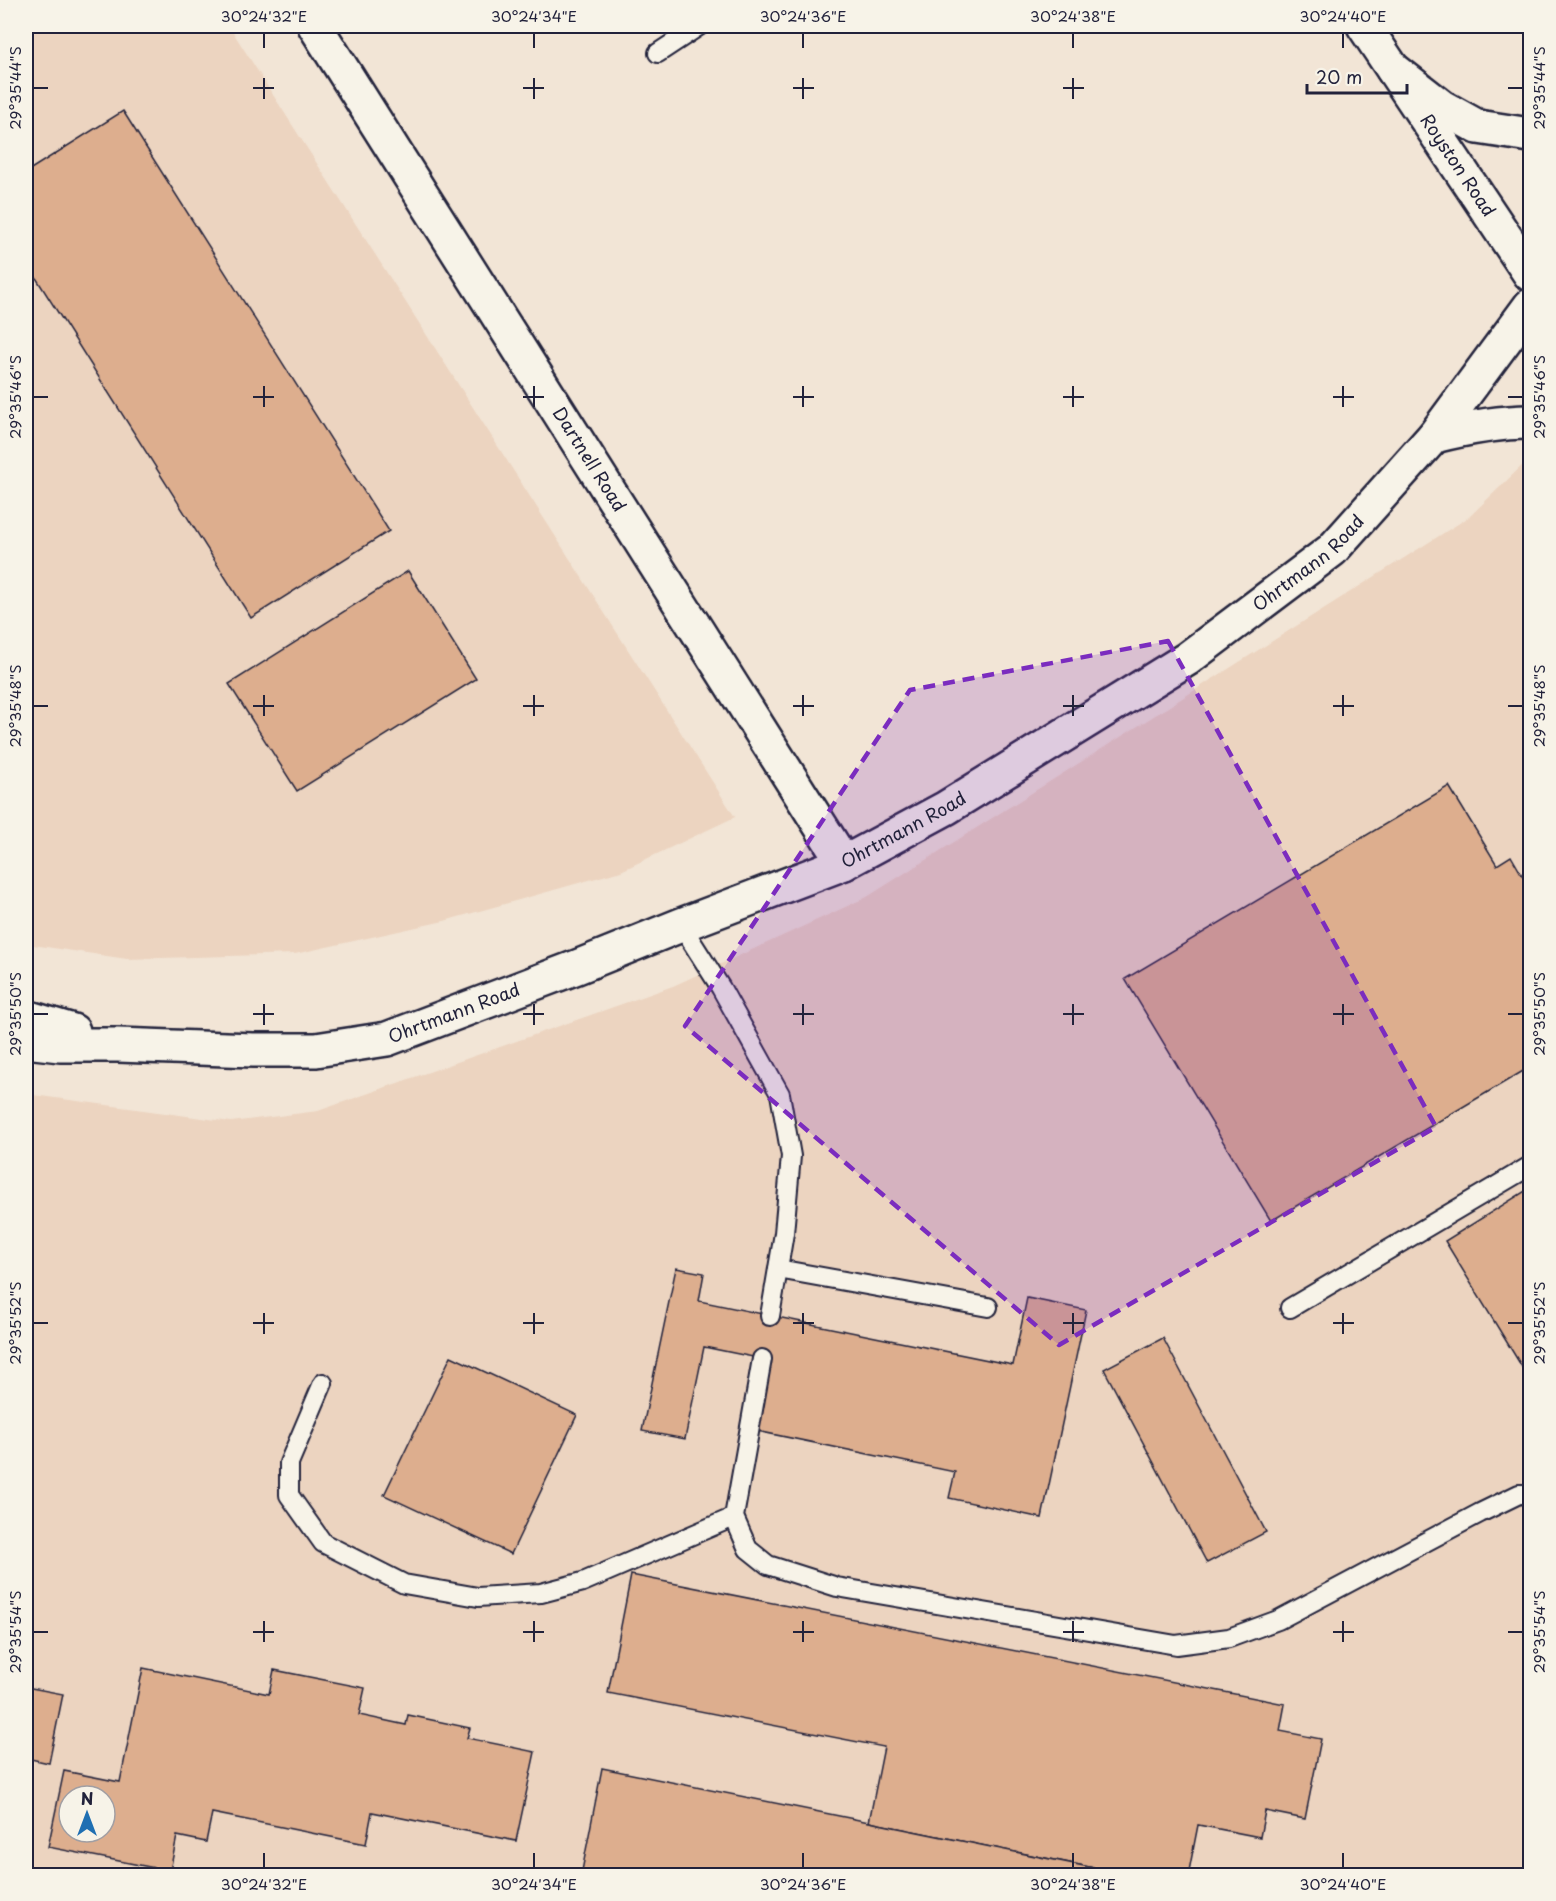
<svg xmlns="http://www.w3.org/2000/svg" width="1556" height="1901" font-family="'Playpen Sans',sans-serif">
<rect width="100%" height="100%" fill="#f2e5d6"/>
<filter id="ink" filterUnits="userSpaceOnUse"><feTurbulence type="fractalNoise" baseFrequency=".0167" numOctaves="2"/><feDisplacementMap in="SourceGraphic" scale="12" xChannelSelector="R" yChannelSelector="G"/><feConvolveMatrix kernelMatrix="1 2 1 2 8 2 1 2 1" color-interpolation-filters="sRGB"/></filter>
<g filter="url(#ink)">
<g fill="#ecd4c0" fill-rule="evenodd">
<polygon points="26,26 229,26 735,817 621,871 444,921 295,954 127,959 26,944"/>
<path d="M1530,458V1875L26,1876V1094L231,1122L318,1111L673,986L867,897L1469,517ZM69,1796H105V1832H69Z"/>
</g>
<g fill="#ddae8e" stroke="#22223b" stroke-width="1.5" fill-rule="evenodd">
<polygon points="123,111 389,531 251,618 26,262 26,172"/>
<polygon points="408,571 476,679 297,791 229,684"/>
<polygon points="1449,786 1497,865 1511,856 1530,889 1530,1067 1271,1221 1125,979"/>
<polygon points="1530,1188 1530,1380 1445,1241"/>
<polygon points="676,1268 704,1273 699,1301 1013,1365 1027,1298 1086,1310 1042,1518 949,1498 955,1472 752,1430 768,1360 704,1347 685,1439 642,1431"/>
<polygon points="1163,1338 1266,1532 1207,1563 1104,1369"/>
<polygon points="451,1356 577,1415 511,1554 384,1495"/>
<polygon points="631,1575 1285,1704 1280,1731 1321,1739 1305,1819 1265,1811 1260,1837 1198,1825 1188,1876 1133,1876 869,1822 884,1747 608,1693"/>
<path d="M143,1668L269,1694L274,1670L365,1688L359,1715L406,1725L408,1715L470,1728L467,1738L535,1752L516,1841L372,1812L366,1844L212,1813L206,1842L177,1836L170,1871L48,1847L64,1771L120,1782ZM69,1796H105V1832H69Z"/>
<polygon points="26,1687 63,1694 49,1763 26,1758"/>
<polygon points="602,1768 869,1822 1133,1876 581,1876"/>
</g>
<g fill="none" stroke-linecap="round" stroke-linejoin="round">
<defs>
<g id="lane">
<polyline points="658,53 699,26"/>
<polyline points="681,925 721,988 780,1094 791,1156 784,1233 770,1316"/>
<polyline points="778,1269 988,1307"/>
<polyline points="1290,1308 1530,1166"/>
<polyline points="762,1359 734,1517 748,1549 768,1565 837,1587 1176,1645 1229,1638 1278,1620 1480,1513 1519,1494 1530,1494"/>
<polyline points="323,1383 289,1463 289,1495 323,1543 404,1584 478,1597 541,1593 583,1582 734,1517"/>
</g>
<g id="street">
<path id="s1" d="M315,26L844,863"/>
<path id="s2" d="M1364,26L1530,274"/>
</g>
<g id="secondary">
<polyline points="1393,69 1442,107 1478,127 1530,135"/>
<path d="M1434,436C1466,428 1497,422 1530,422"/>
<polyline points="26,1017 73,1031"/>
<path id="s3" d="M26,1041L60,1045H118L253,1050H316L387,1039L577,967L681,925L844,863L946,808L1187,659L1332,550L1434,436L1530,306"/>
</g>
</defs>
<use href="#lane" stroke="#22223b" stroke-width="22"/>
<use href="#street" stroke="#22223b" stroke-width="38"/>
<use href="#secondary" stroke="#22223b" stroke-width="38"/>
<use href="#lane" stroke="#f7f3e8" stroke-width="18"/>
<use href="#street" stroke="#f7f3e8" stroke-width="33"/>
<use href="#secondary" stroke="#f7f3e8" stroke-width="33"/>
</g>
</g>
<path fill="#7b2cbf" fill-opacity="0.2" stroke="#7b2cbf" stroke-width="4.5" stroke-dasharray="12 8" stroke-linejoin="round" d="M1168,641L1436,1127L1059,1345L685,1026L910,690Z"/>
<path fill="none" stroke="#22223b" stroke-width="2" d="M264,33V48M534,33V48M803,33V48M1073,33V48M1343,33V48M264,78V99M534,78V99M803,78V99M1073,78V99M33,88H48M253,88H274M523,88H544M793,88H814M1063,88H1084M1508,88H1523M264,386V407M534,386V407M803,386V407M1073,386V407M1343,386V407M33,397H48M253,397H274M523,397H544M793,397H814M1063,397H1084M1333,397H1354M1508,397H1523M264,695V716M534,695V716M803,695V716M1073,695V716M1343,695V716M33,706H48M253,706H274M523,706H544M793,706H814M1063,706H1084M1333,706H1354M1508,706H1523M264,1004V1025M534,1004V1025M803,1004V1025M1073,1004V1025M1343,1004V1025M33,1014H48M253,1014H274M523,1014H544M793,1014H814M1063,1014H1084M1333,1014H1354M1508,1014H1523M264,1313V1334M534,1313V1334M803,1313V1334M1073,1313V1334M1343,1313V1334M33,1323H48M253,1323H274M523,1323H544M793,1323H814M1063,1323H1084M1333,1323H1354M1508,1323H1523M264,1621V1642M534,1621V1642M803,1621V1642M1073,1621V1642M1343,1621V1642M33,1632H48M253,1632H274M523,1632H544M793,1632H814M1063,1632H1084M1333,1632H1354M1508,1632H1523M264,1853V1868M534,1853V1868M803,1853V1868M1073,1853V1868M1343,1853V1868"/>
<g text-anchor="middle" stroke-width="4.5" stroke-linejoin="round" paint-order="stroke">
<g font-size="18" fill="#22223b" stroke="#f7f3e8">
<text dy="6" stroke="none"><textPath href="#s2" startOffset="168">Royston Road</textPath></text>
<text dy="6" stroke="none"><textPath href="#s1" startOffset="513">Dartnell Road</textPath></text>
<text dy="6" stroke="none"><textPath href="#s3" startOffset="1406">Ohrtmann Road</textPath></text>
<text dy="6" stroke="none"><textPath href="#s3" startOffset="920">Ohrtmann Road</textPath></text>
<text dy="6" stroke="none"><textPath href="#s3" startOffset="434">Ohrtmann Road</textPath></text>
</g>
</g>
<rect width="1556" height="1901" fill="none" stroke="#f7f3e8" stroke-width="66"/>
<g transform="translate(87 1814)"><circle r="28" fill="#f7f3e8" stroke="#a29fa3" stroke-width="1.5"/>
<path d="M0-4.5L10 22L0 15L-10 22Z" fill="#1f6fb2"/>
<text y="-9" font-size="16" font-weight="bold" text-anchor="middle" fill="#22223b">N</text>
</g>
<path d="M1307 84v9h100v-9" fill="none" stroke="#22223b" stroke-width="3"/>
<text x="1316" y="84" font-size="18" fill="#22223b" stroke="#f7f3e8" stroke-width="4.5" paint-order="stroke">20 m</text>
<rect x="33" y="33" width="1490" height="1835" fill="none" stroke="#22223b" stroke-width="2"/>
<g font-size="15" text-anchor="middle" fill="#22223b">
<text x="264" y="22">30°24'32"E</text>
<text x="534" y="22">30°24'34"E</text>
<text x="803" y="22">30°24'36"E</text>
<text x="1073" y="22">30°24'38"E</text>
<text x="1343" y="22">30°24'40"E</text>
<text transform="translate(16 88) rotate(-90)" y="5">29°35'44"S</text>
<text transform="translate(1540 88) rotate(-90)" y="5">29°35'44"S</text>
<text transform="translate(16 397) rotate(-90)" y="5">29°35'46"S</text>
<text transform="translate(1540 397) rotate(-90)" y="5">29°35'46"S</text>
<text transform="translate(16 706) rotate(-90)" y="5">29°35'48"S</text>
<text transform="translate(1540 706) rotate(-90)" y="5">29°35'48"S</text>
<text transform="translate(16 1014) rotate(-90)" y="5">29°35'50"S</text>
<text transform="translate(1540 1014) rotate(-90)" y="5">29°35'50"S</text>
<text transform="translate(16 1323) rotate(-90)" y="5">29°35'52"S</text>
<text transform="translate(1540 1323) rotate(-90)" y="5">29°35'52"S</text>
<text transform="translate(16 1632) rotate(-90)" y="5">29°35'54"S</text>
<text transform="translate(1540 1632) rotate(-90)" y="5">29°35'54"S</text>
<text x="264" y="1890">30°24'32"E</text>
<text x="534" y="1890">30°24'34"E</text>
<text x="803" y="1890">30°24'36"E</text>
<text x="1073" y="1890">30°24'38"E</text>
<text x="1343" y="1890">30°24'40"E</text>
</g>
</svg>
